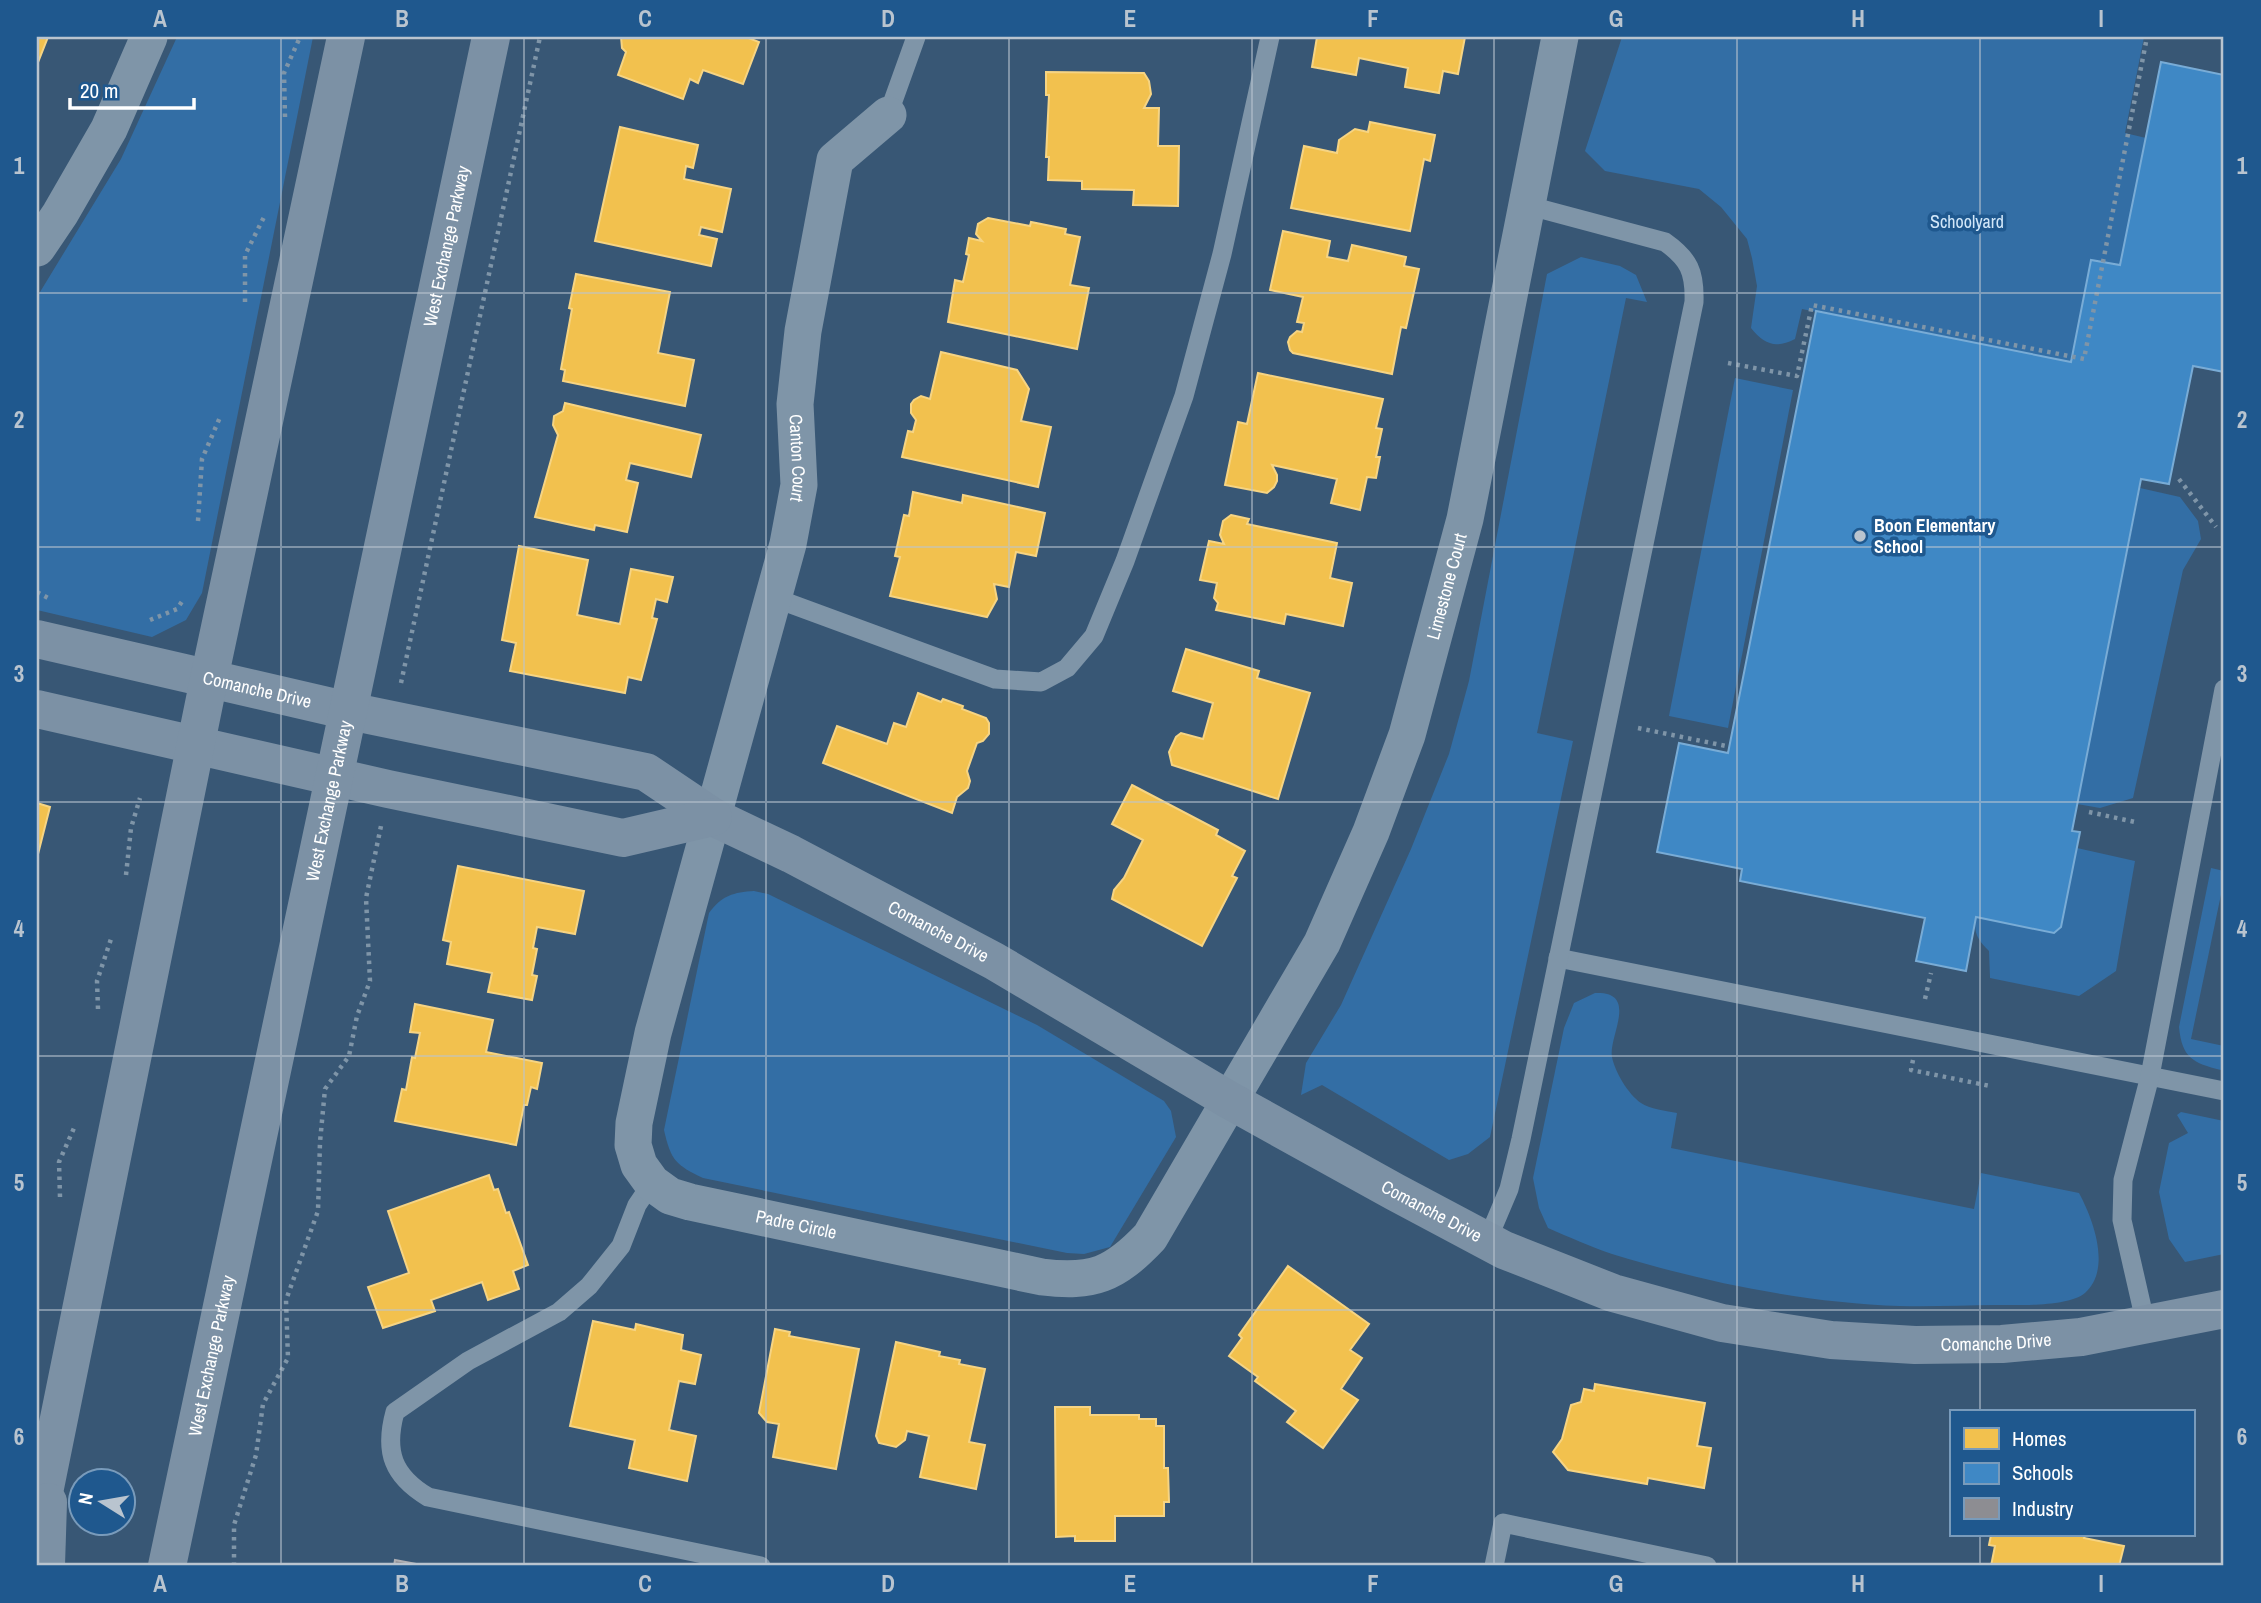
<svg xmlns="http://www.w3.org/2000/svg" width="2261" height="1603" font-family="'Archivo Narrow',sans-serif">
<rect width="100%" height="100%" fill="#385775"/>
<g fill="#336ea5">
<polygon points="177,37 313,37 202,593 186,620 152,637 37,610 37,297 121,159"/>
<path d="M1622,37H2144L2125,133L2146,138L2120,265L2091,260L2071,362L1802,309L1795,339C1775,349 1764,344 1751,328L1757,286L1752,258L1747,239L1721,207L1699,189L1605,171L1585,151Z"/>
<polygon points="1581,257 1620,266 1636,275 1647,302 1626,298 1537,733 1573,741 1490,1137 1468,1154 1449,1160 1322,1085 1301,1095 1306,1063 1341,1005 1411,849 1449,754 1469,681 1547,274"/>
<polygon points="1735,378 1793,390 1728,728 1669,716"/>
<polygon points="2140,488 2180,497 2198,521 2201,539 2183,570 2133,798 2100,808 2077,804"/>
<path d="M2077,848L2135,861L2116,971L2079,996L1990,978L1989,951C1978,940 1973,933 1976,917L2054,933L2061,927Z"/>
<path d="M2211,868L2224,871V880L2191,1039L2224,1046L2221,1070C2193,1063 2182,1058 2179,1027Z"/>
<path d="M754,891L768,894L1037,1025L1164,1101L1171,1111L1176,1137L1110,1247L1084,1254L1067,1253L703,1178C676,1165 671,1161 664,1130L709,913C721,896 734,892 754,891Z"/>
<path d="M1595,993C1640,991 1608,1037 1612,1057C1615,1072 1628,1094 1641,1103C1649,1109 1667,1111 1677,1113L1671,1148L1974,1209L1981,1173L2079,1193C2093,1219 2112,1269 2085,1293C2068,1307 2018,1305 1996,1305C1964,1305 1932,1307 1900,1306C1806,1303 1703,1282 1612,1254C1591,1247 1569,1237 1548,1228L1539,1208L1533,1178L1564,1028L1574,1003Z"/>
<polygon points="2181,1112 2224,1121 2224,1254 2185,1262 2169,1239 2159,1192 2169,1143 2188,1133 2177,1115"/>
</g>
<g fill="#f2c14e" stroke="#f6d483" stroke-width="2">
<polygon points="37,37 48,37 37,65"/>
<polygon points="621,37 746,37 759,42 743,84 703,70 698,83 690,79 683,99 618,75 626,52 622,48"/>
<polygon points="1317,37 1465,37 1458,74 1443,71 1439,93 1405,87 1408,68 1359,58 1356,75 1312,67"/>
<polygon points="1046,72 1144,73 1149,81 1151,94 1144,108 1159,108 1158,146 1179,146 1178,206 1133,205 1134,190 1082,189 1082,181 1048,180 1049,157 1046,157 1049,95 1046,95"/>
<polygon points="1370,122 1435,135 1430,161 1424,159 1410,231 1291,208 1304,146 1337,153 1339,140 1355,129 1368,132"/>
<polygon points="620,127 698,145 693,168 686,166 684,179 731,189 722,232 701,227 699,235 717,239 711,266 595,241"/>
<polygon points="988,218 1030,226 1031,222 1066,229 1065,234 1080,237 1070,285 1089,288 1077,349 948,322 955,280 963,282 969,255 966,254 969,238 982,241 976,234 978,224"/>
<polygon points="1283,231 1330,241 1327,257 1348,261 1352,245 1406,257 1404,266 1419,269 1406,328 1401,327 1392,374 1293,353 1290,350 1288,342 1290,337 1297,331 1302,332 1304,323 1297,322 1303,297 1270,290"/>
<polygon points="576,274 670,292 658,353 694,360 685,406 563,381 565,370 561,369 572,309 569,308"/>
<polygon points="941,352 1017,370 1029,389 1021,421 1051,427 1038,487 902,457 908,431 913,432 916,420 911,413 911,404 914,400 921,396 930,399"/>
<polygon points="1258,373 1383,399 1376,428 1382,429 1376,457 1380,457 1376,478 1367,477 1360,510 1331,503 1337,479 1272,465 1277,475 1277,481 1274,487 1267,493 1225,485 1238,422 1247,424"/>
<polygon points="565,403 701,435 691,477 630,463 626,480 638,483 627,532 595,525 594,530 535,517 558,435 553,425 554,416 563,411"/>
<polygon points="913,492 962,503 963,495 1045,513 1036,556 1016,552 1009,587 994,584 997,599 987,617 890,596 900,557 895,556 904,515 909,516"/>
<polygon points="1231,515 1249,519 1247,524 1337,543 1330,578 1352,583 1343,626 1286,614 1284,624 1216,610 1218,603 1214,598 1217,583 1200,580 1209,541 1224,544 1220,535 1223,521"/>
<polygon points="519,546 588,560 577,615 620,624 631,569 673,577 667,602 656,599 652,618 657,619 641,680 628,677 625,693 510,671 516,643 502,640"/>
<polygon points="1186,649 1259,671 1257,678 1310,693 1278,799 1172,765 1169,752 1176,737 1181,733 1203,739 1213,703 1173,691"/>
<polygon points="918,693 941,702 943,699 963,706 962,709 986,718 989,723 989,734 983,741 977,743 967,771 970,781 968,788 957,797 952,813 823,763 837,726 887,744 894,723 906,727"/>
<polygon points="1132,785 1218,830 1216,835 1245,851 1232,876 1237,878 1202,946 1112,899 1114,890 1124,878 1143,840 1112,824"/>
<polygon points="37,803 50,807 37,858"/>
<polygon points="458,866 584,891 575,934 537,927 533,948 537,949 532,975 537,976 532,1000 488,992 492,973 447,964 451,942 443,940"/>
<polygon points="415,1004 493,1020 486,1052 542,1063 537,1089 531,1087 527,1105 524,1105 516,1145 395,1121 402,1089 406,1090 412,1057 415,1058 420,1033 410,1032"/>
<polygon points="489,1175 494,1190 498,1189 506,1213 509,1212 528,1265 513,1271 519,1289 488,1300 482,1282 431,1300 435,1311 383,1328 368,1287 409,1273 388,1211"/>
<polygon points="1288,1266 1369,1324 1350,1350 1362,1358 1341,1389 1358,1400 1323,1448 1287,1422 1296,1411 1255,1381 1258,1377 1229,1356 1242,1338 1239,1335"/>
<polygon points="593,1321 635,1330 636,1324 683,1335 681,1350 701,1355 695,1384 679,1381 669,1430 696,1436 687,1481 629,1468 635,1440 570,1426"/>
<polygon points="775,1329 790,1332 789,1336 859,1349 836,1469 773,1457 779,1424 767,1422 759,1413"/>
<polygon points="896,1342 940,1352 939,1356 960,1360 959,1364 985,1369 969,1442 985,1445 976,1489 920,1477 929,1436 907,1431 905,1440 896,1447 879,1443 876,1436"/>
<polygon points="1595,1384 1705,1403 1697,1446 1711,1448 1704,1488 1648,1478 1647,1484 1568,1470 1553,1452 1562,1439 1571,1405 1581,1402 1584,1389 1594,1391"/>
<polygon points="1055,1407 1090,1407 1090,1415 1139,1415 1139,1419 1156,1419 1156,1426 1164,1426 1164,1468 1168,1468 1169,1502 1164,1502 1164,1516 1115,1516 1115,1541 1075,1541 1075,1536 1056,1537"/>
<polygon points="1991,1535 2085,1535 2084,1538 2124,1546 2119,1566 1991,1566 1995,1546 1989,1545"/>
</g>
<polygon fill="#3f88c5" stroke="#79acd6" stroke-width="2" points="2161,62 2224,75 2224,372 2193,366 2169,484 2141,479 2072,831 2080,832 2061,927 2054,933 1976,917 1966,971 1916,961 1925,918 1740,881 1742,869 1657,852 1679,743 1728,753 1816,311 2071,362 2091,260 2120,265"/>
<polygon fill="#8d8d92" stroke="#afafb3" stroke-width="2" points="395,1560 427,1566 394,1566"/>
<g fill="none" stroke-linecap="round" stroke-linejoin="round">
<g stroke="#7f95a8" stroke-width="4.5" stroke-dasharray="3.5 5" stroke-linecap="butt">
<polyline points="285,117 284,73 300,37"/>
<polyline points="245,302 245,255 264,217"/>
<polyline points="1728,363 1797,376 1812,305 2084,359 2147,37"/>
<polyline points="2179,479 2216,527"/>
<polyline points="198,521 202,459 221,415"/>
<polyline points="37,592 48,598"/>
<polyline points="150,620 177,609 183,600"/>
<polyline points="401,683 540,37"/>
<polyline points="1638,728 1726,746"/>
<polyline points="2089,812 2135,822"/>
<polyline points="126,875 131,828 140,798"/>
<polyline points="1925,999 1931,973"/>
<polyline points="98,1009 97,981 112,936"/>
<polyline points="1913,1060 1911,1070 1990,1086"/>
<polyline points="60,1197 59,1162 74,1128"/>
<polyline points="234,1566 234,1525 256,1455 263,1404 288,1358 286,1300 318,1211 320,1142 325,1089 349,1056 357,1016 370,981 366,898 381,826"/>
</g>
<g stroke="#7f95a8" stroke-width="19">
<polyline points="888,115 916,37"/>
<polyline points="772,597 995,679 1041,682 1067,668 1094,636 1125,561 1184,396 1222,254 1270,37"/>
<polyline points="1558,958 2224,1091"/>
<path d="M652,1183L637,1205L621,1246L589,1286L559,1312L468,1361L395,1412C384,1452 393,1476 428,1497L761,1566"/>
<path d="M1487,1241L1509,1189L1521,1139L1694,302C1695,272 1689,259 1665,242L1526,205"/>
<polyline points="2146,1325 2122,1220 2123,1180 2150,1076 2224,689"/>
<polyline points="1494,1566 1503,1523 1707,1566"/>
</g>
<g stroke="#7f95a8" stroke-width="37">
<path id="s1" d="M888,115L835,160L803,331L795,404L799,485L788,544L653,1033L634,1123L633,1145L639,1165L652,1183L670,1196L690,1202L1042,1277C1093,1283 1114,1275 1150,1237L1322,943L1371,832L1407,735L1465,519L1560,37"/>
<polyline points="37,248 60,214 109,129 149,37"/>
</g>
<g stroke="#7c91a5" stroke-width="38">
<path id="s2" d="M37,639L349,711L646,772L713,817L791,854L994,961L1229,1100L1395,1192L1504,1250L1613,1293L1722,1323L1831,1340L1915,1345L2002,1344L2081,1337L2224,1309"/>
<polyline points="37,709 388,789 623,838 713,817"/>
<polyline points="37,1527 209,679 346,37"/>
<polyline points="46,1566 48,1502"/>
<path id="s3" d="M167,1566L491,37"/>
</g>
</g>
<path fill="none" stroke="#b9c4cf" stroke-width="2" stroke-opacity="0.55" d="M281,37V1566M524,37V1566M766,37V1566M1009,37V1566M1252,37V1566M1494,37V1566M1737,37V1566M1980,37V1412M37,293H2224M37,547H2224M37,802H2224M37,1056H2224M37,1310H2224M1980,1535V1566"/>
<circle fill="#b9c4cf" stroke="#1f588e" stroke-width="2.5" cx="1860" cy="536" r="7"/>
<g text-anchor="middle" stroke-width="7" stroke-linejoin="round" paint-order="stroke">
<g font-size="18" fill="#d2e7f9" stroke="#1f588e">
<text x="1967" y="228">Schoolyard</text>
</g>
<g font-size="18" fill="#fff" stroke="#1f588e">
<text dy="6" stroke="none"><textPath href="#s3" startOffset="1349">West Exchange Parkway</textPath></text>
<text dy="6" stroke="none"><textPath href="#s1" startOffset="371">Canton Court</textPath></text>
<text dy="6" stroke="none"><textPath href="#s1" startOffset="2366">Limestone Court</textPath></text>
<text dy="6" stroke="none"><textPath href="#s2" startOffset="226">Comanche Drive</textPath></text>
<text dy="6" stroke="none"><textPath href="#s3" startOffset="782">West Exchange Parkway</textPath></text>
<text dy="6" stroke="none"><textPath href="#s2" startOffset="957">Comanche Drive</textPath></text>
<text dy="6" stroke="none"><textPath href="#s2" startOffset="1524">Comanche Drive</textPath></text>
<text dy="6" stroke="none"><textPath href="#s1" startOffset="1274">Padre Circle</textPath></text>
<text dy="6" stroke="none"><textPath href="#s2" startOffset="2112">Comanche Drive</textPath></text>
<text dy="6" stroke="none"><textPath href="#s3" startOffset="215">West Exchange Parkway</textPath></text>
</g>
<g font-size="18" font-weight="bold" fill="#fff" stroke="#1f588e" text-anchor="start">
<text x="1874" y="532">Boon Elementary<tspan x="1874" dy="21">School</tspan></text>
</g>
</g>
<rect width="2261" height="1603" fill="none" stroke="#1f588e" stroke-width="77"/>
<rect x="1950" y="1410" width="245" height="126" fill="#1f588e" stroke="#799bbb" stroke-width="2"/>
<rect x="1964" y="1428" width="35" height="21" fill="#f2c14e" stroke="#799bbb" stroke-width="2"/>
<text x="2012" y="1446" font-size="21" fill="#ffffff">Homes</text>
<rect x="1964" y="1463" width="35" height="21" fill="#3f88c5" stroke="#799bbb" stroke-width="2"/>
<text x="2012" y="1480" font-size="21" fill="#ffffff">Schools</text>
<rect x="1964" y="1498" width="35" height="21" fill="#8d8d92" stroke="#799bbb" stroke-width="2"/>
<text x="2012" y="1516" font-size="21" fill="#ffffff">Industry</text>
<g transform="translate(102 1502) rotate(281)"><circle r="33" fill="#1f588e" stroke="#799bbb" stroke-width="2"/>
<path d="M0-5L12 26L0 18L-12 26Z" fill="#b9c4cf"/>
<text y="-10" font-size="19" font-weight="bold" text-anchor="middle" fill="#ffffff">N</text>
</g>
<path d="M70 98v10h124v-10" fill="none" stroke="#ffffff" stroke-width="3.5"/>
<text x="80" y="98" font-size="21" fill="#ffffff" stroke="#1f588e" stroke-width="5" paint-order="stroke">20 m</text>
<rect x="38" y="38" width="2184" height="1526" fill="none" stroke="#b9c4cf" stroke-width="2.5"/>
<g font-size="23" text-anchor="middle" font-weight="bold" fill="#b9c4cf">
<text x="160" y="27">A</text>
<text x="402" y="27">B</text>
<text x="645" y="27">C</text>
<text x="888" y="27">D</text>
<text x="1130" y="27">E</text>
<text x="1373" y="27">F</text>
<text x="1616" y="27">G</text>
<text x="1858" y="27">H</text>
<text x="2101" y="27">I</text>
<text x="19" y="174">1</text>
<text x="2242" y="174">1</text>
<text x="19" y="428">2</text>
<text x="2242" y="428">2</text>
<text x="19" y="682">3</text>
<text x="2242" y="682">3</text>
<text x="19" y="937">4</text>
<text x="2242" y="937">4</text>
<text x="19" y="1191">5</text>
<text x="2242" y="1191">5</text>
<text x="19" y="1445">6</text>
<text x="2242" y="1445">6</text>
<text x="160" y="1592">A</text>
<text x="402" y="1592">B</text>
<text x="645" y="1592">C</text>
<text x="888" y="1592">D</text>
<text x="1130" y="1592">E</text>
<text x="1373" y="1592">F</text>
<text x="1616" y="1592">G</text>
<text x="1858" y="1592">H</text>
<text x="2101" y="1592">I</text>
</g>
</svg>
